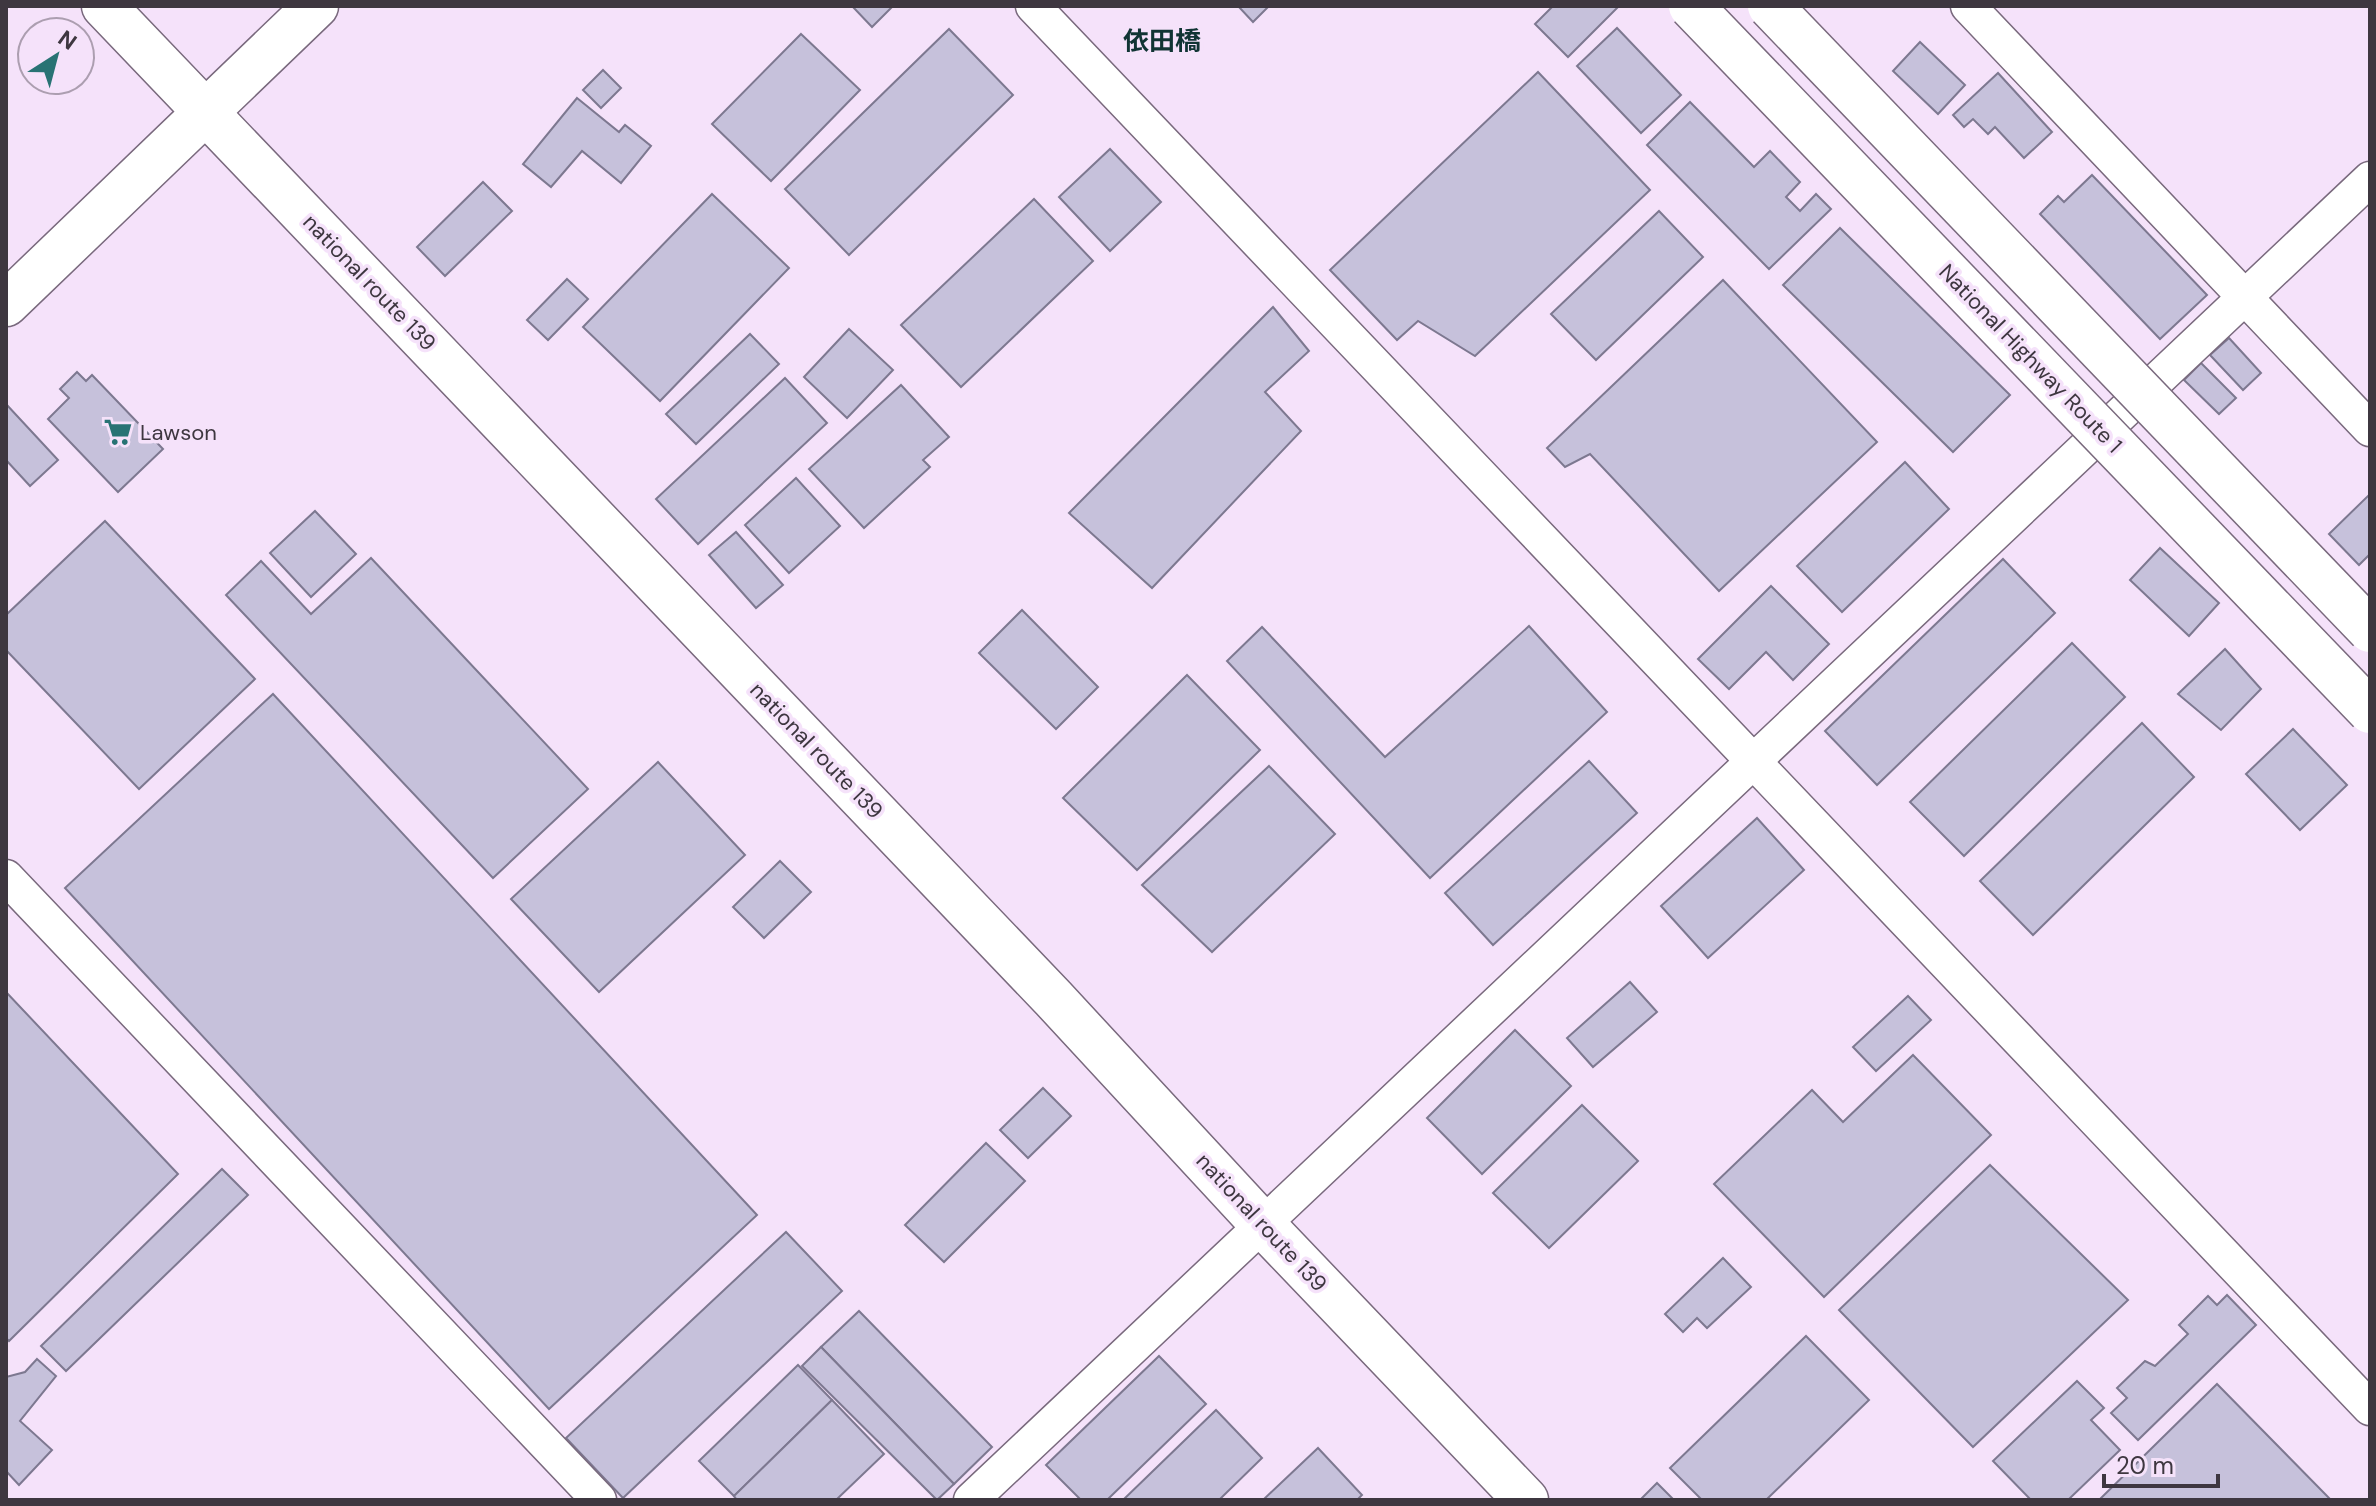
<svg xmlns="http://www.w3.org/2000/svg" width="2376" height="1506" font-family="'DM Sans','Noto Sans JP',sans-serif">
<rect width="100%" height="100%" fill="#f5e2fa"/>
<g fill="#c6c1db" stroke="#7d7890" stroke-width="2">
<polygon points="852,6 893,6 872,27"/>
<polygon points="1238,6 1269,6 1253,22"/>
<polygon points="1553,6 1619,6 1568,57 1535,24"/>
<polygon points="1617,28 1681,95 1641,133 1577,66"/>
<polygon points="949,29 1013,95 849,255 785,189"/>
<polygon points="801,34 860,90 771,181 712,124"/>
<polygon points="1920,42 1965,85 1938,114 1893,71"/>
<polygon points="603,70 621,88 601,108 583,90"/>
<polygon points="1538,72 1650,190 1475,356 1418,321 1397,340 1330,270"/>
<polygon points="1998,73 2052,132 2024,158 1995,127 1988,134 1973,119 1964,127 1953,115"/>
<polygon points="577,98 619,132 625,125 651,146 621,183 582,151 551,187 523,164"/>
<polygon points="1690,102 1754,167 1770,151 1800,182 1786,197 1800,211 1816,194 1831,209 1769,269 1647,145"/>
<polygon points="1110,149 1161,202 1110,251 1059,197"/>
<polygon points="2092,175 2207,295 2160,339 2040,214 2058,196 2064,202"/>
<polygon points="483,182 512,211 445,276 417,247"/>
<polygon points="712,194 789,268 660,401 583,327"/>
<polygon points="1034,199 1093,261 961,387 901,325"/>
<polygon points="1659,211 1703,257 1596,360 1551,314"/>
<polygon points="1840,228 2010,395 1953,452 1783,285"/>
<polygon points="567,279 588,299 548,340 527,320"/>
<polygon points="1723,280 1877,442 1719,591 1590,454 1565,467 1547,448"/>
<polygon points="1273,307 1309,351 1265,392 1301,431 1152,588 1069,513"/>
<polygon points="849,329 893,370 847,418 804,377"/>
<polygon points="750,334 779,364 696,444 666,414"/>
<polygon points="2229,338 2261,373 2243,390 2210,355"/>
<polygon points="2201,363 2236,398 2219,414 2184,380"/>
<polygon points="77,372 86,381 92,375 163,449 118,492 48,419 69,398 60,389"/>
<polygon points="785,378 827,423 698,544 656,499"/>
<polygon points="901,385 949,437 923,460 930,467 864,528 809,469"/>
<polygon points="6,404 58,460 30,486 6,460"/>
<polygon points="1905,462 1949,509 1842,612 1797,566"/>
<polygon points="796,478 840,526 789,573 745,525"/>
<polygon points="2370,494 2370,554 2359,565 2329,534"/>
<polygon points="315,511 356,554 311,597 270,553"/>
<polygon points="105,521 255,679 139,789 6,650 6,615"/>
<polygon points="736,532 783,585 756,608 709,555"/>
<polygon points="2160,548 2219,603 2189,636 2130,580"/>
<polygon points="371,558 588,789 493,878 226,595 261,561 311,614"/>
<polygon points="2003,559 2055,613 1877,785 1825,731"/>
<polygon points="1771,586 1829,644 1793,680 1766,652 1729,689 1698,659"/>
<polygon points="1022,610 1098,687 1056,729 979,653"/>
<polygon points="1529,626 1607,712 1430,878 1227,661 1262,627 1385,757"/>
<polygon points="2072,643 2125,697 1964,856 1910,802"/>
<polygon points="2225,649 2261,689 2221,730 2178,694"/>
<polygon points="1187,675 1260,750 1137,870 1063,798"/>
<polygon points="273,694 757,1215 549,1409 65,888"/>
<polygon points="2142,723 2194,777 2033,935 1980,881"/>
<polygon points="2293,729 2347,785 2300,830 2246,774"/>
<polygon points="1589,761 1637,813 1493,945 1445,893"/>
<polygon points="658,762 745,855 599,992 511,899"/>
<polygon points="1269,766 1335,834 1212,952 1142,885"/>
<polygon points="1757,818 1804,870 1708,958 1661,906"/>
<polygon points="780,861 811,892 764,938 733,907"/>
<polygon points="1630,982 1657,1012 1593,1067 1567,1038"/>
<polygon points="6,992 178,1174 9,1341 6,1338"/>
<polygon points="1908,996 1931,1020 1876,1071 1853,1047"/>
<polygon points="1515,1030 1571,1086 1482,1174 1427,1118"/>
<polygon points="1913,1055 1991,1135 1824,1297 1714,1184 1812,1090 1843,1122"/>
<polygon points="1043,1088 1071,1116 1028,1158 1000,1130"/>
<polygon points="1582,1105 1638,1161 1549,1248 1493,1193"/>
<polygon points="986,1143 1025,1181 944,1262 905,1225"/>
<polygon points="1990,1165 2128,1300 1973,1447 1839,1310"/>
<polygon points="222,1169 248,1195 66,1371 41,1346"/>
<polygon points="786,1232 842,1291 623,1498 566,1438"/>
<polygon points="1723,1258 1751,1287 1707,1328 1697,1318 1683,1332 1665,1314"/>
<polygon points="2227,1295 2256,1325 2138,1440 2111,1413 2127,1398 2117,1388 2145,1361 2155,1366 2188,1334 2179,1325 2208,1296 2217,1305"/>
<polygon points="859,1311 992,1447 954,1484 821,1347"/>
<polygon points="1806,1336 1869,1400 1766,1500 1702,1500 1670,1468"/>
<polygon points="821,1347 954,1484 937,1500 802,1366"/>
<polygon points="1159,1356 1206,1404 1107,1500 1081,1500 1046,1465"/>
<polygon points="37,1359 56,1376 20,1421 52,1450 19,1485 6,1471 6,1377 25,1372"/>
<polygon points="798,1365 832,1400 734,1496 699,1461"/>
<polygon points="2077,1381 2104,1408 2091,1420 2120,1450 2068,1500 2031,1500 1993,1461"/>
<polygon points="2217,1384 2331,1500 2099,1500"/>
<polygon points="832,1400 884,1454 836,1500 737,1500 734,1496"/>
<polygon points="1216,1410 1262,1458 1219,1500 1123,1500"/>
<polygon points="1318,1448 1362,1495 1357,1500 1263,1500"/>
<polygon points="1657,1483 1674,1500 1640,1500"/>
</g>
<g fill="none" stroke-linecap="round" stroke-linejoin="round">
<defs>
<g id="street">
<polyline points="1033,6 2370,1408"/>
<polyline points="1968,6 2370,429"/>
<polyline points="6,877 599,1500"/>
<polyline points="971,1500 2370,179"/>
</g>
<polyline id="secondary" points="6,304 316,6"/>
<polyline id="highway" points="104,6 1053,998 1263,1225 1526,1500"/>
</defs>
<use href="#street" stroke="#79697d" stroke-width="37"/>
<use href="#secondary" stroke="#79697d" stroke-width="47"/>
<use href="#highway" stroke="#79697d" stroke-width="47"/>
<use href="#street" stroke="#fff" stroke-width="34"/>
<use href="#secondary" stroke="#fff" stroke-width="44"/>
<use href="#highway" stroke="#fff" stroke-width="44"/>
<defs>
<g id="highway-bridge">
<polyline points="1691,6 2370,711"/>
<polyline points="1770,6 2370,630"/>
</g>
</defs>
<use href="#highway-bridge" stroke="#79697d" stroke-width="47" stroke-linecap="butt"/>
<use href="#highway-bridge" stroke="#fff" stroke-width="44"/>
</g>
<defs>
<symbol id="supermarket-bare" viewBox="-9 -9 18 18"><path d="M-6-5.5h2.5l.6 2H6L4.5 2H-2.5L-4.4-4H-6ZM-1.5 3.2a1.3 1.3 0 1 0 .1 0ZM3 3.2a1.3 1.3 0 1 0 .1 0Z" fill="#287374" stroke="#f5e2fa" stroke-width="2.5" paint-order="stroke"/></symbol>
</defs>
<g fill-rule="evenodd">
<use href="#supermarket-bare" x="98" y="412" width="40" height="40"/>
</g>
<g text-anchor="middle" stroke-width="7" stroke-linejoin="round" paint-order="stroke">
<g font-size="22" fill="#3e3740" stroke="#f5e2fa">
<text transform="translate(370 282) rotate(46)" y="8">national route 139</text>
<text transform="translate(2031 358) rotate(46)" y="8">National Highway Route 1</text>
<text transform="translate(817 750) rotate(46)" y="8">national route 139</text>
<text transform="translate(1262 1222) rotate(47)" y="8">national route 139</text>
</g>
<g font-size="22" fill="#3e3740" stroke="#f5e2fa" text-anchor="start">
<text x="140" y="440">Lawson</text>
</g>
<g font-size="26" font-weight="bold" fill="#113434" stroke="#f5e2fa">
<text x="1162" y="50">依田橋</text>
</g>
</g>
<rect width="2376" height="1506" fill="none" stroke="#3e3740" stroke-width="16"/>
<g transform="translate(56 56) rotate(36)"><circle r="38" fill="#f5e2fa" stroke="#ac9eb0" stroke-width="2"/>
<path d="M0-6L14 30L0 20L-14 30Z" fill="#287374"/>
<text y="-12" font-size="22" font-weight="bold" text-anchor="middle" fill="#3e3740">N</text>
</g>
<path d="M2104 1474v12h114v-12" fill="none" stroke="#3e3740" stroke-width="4"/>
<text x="2116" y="1474" font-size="24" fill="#3e3740" stroke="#f5e2fa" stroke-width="6" paint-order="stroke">20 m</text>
</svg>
